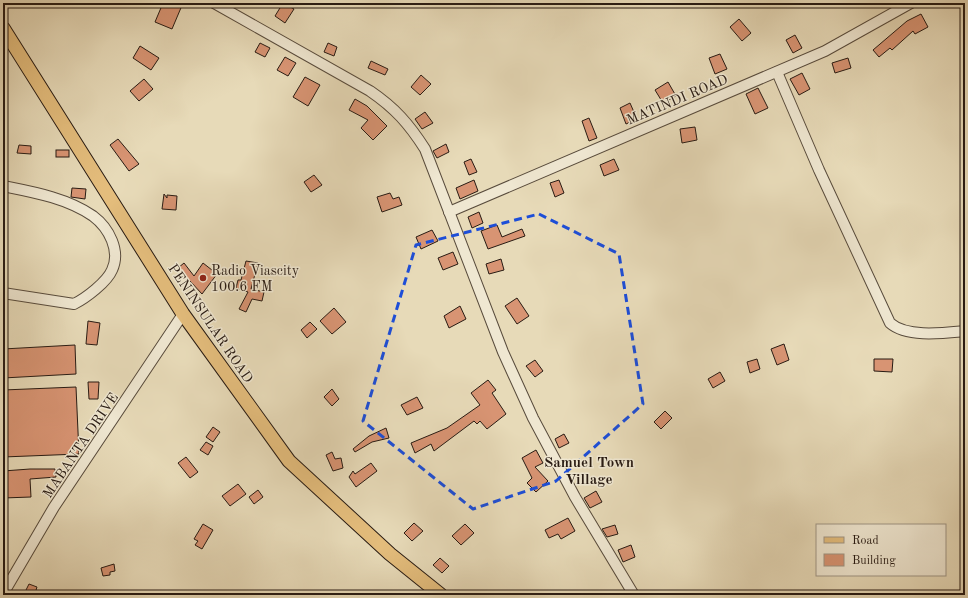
<svg xmlns="http://www.w3.org/2000/svg" width="968" height="598" font-family="'Old Standard TT',serif">
<rect width="100%" height="100%" fill="#e7dab8"/>
<filter id="stains"><feTurbulence type="fractalNoise" baseFrequency=".005" numOctaves="4"/><feColorMatrix values="0 0 0 0 .2 0 0 0 0 .09 0 0 0 0 .02 0 0 0 .5 -.17"/></filter>
<radialGradient id="worn" r=".72"><stop offset=".6" stop-color="#630" stop-opacity="0"/><stop offset="1" stop-color="#630" stop-opacity=".3"/></radialGradient>
<g fill="#d89473" stroke="#281b13">
<polygon points="163,3 183,3 172,29 155,22"/>
<polygon points="283,3 294,9 285,23 275,16"/>
<polygon points="921,14 928,27 915,34 913,31 892,50 890,48 879,57 873,50 907,21"/>
<polygon points="739,19 751,33 742,41 730,27"/>
<polygon points="795,35 802,48 793,53 786,40"/>
<polygon points="260,43 270,48 265,57 255,52"/>
<polygon points="328,43 337,47 334,56 324,52"/>
<polygon points="140,46 159,58 151,70 133,58"/>
<polygon points="720,54 727,69 715,74 709,58"/>
<polygon points="285,57 296,63 288,76 277,70"/>
<polygon points="848,58 851,68 835,73 832,63"/>
<polygon points="371,61 388,69 385,75 368,68"/>
<polygon points="802,73 810,89 799,95 790,79"/>
<polygon points="421,75 431,84 420,95 411,87"/>
<polygon points="305,77 320,85 308,106 293,97"/>
<polygon points="144,79 153,89 139,101 130,91"/>
<polygon points="668,82 676,96 663,103 655,90"/>
<polygon points="758,88 768,108 755,114 746,94"/>
<polygon points="355,99 367,106 387,126 373,140 361,128 368,120 349,110"/>
<polygon points="630,103 637,119 626,124 620,108"/>
<polygon points="425,112 433,123 422,129 415,119"/>
<polygon points="589,118 597,138 589,141 582,121"/>
<polygon points="695,127 697,140 682,143 680,129"/>
<polygon points="118,139 139,164 129,171 110,145"/>
<polygon points="446,144 449,152 437,158 433,151"/>
<polygon points="19,145 31,146 31,154 17,153"/>
<rect x="56" y="150" width="13" height="7"/>
<polygon points="471,159 477,172 469,175 464,162"/>
<polygon points="614,159 619,170 604,176 600,165"/>
<polygon points="314,175 322,185 311,192 304,182"/>
<polygon points="474,180 478,191 460,199 456,188"/>
<polygon points="559,180 564,193 555,197 550,183"/>
<polygon points="72,188 86,189 85,199 71,197"/>
<polygon points="390,193 393,199 399,197 402,205 382,212 377,197"/>
<polygon points="164,194 167,198 167,195 177,196 176,210 162,209"/>
<polygon points="479,212 483,223 472,228 468,217"/>
<polygon points="497,225 502,237 522,229 525,236 488,249 481,231"/>
<polygon points="432,230 438,241 421,249 416,237"/>
<polygon points="453,252 458,264 443,270 438,258"/>
<polygon points="501,259 504,270 489,274 486,264"/>
<polygon points="246,261 258,263 251,289 264,292 262,301 252,299 246,312 239,309 248,292 236,288 238,280 241,280"/>
<polygon points="184,263 194,276 203,263 217,274 202,294 178,268"/>
<polygon points="517,298 529,316 517,324 505,306"/>
<polygon points="460,306 466,319 449,328 444,316"/>
<polygon points="334,308 346,322 332,334 320,321"/>
<polygon points="88,321 100,323 97,345 86,344"/>
<polygon points="310,322 317,329 307,338 301,330"/>
<polygon points="784,344 789,360 777,365 771,349"/>
<polygon points="75,345 76,374 3,378 3,349"/>
<polygon points="757,359 760,369 750,373 747,362"/>
<polygon points="874,359 893,359 892,372 874,371"/>
<polygon points="535,360 543,371 535,377 526,366"/>
<polygon points="720,372 725,381 713,388 708,379"/>
<polygon points="488,380 496,390 492,393 506,414 487,429 480,421 477,424 474,421 434,451 431,444 415,453 411,443 447,428 480,405 471,393"/>
<polygon points="88,382 99,382 98,399 89,399"/>
<polygon points="76,387 79,454 3,457 3,390"/>
<polygon points="332,389 339,399 332,406 324,397"/>
<polygon points="417,397 423,408 407,415 401,405"/>
<polygon points="665,411 672,418 661,429 654,422"/>
<polygon points="213,427 220,432 213,442 206,437"/>
<polygon points="386,428 389,438 372,442 355,452 353,449 369,436"/>
<polygon points="564,434 569,443 559,448 555,439"/>
<polygon points="206,442 213,446 208,455 200,450"/>
<polygon points="536,450 543,463 535,467 548,481 536,492 527,483 532,478 522,458"/>
<polygon points="332,452 335,459 341,458 343,468 333,471 326,455"/>
<polygon points="186,457 198,472 190,478 178,463"/>
<polygon points="371,463 377,471 356,487 349,477 353,471 355,474"/>
<polygon points="30,469 55,469 56,477 30,479 31,497 3,498 3,471"/>
<polygon points="238,484 246,494 230,506 222,496"/>
<polygon points="258,490 263,497 254,504 249,497"/>
<polygon points="596,491 602,502 590,508 584,498"/>
<polygon points="568,518 575,531 561,539 558,534 549,538 545,530"/>
<polygon points="414,523 423,531 412,541 404,533"/>
<polygon points="203,524 213,530 202,549 195,545 198,541 194,539"/>
<polygon points="465,524 474,533 461,545 452,536"/>
<polygon points="615,525 618,534 607,537 602,529"/>
<polygon points="631,545 635,557 623,562 618,550"/>
<polygon points="440,558 449,566 442,573 433,565"/>
<polygon points="114,564 115,571 110,572 110,575 103,576 101,568"/>
<polygon points="29,584 37,587 36,590 47,595 27,595 28,593 25,592"/>
</g>
<g fill="none" stroke-linecap="round" stroke-linejoin="round">
<defs>
<g id="minor">
<path d="M214,3L370,91C395,108 409,124 425,149L503,352L533,418L575,497L634,595"/>
<path d="M777,72L819,170L890,323C907,338 944,333 965,331"/>
<path d="M3,186C33,192 67,198 93,216C109,228 121,251 112,270C107,282 86,298 74,304L3,293"/>
<polyline points="449,212 825,51 911,3"/>
<polyline points="3,594 54,507 183,314"/>
</g>
<polyline id="major" points="3,28 183,314 289,461 390,554 441,595"/>
</defs>
<use href="#minor" stroke="#584b3c" stroke-width="12"/>
<use href="#major" stroke="#281b13" stroke-width="15"/>
<use href="#minor" stroke="#efe7d1" stroke-width="10"/>
<use href="#major" stroke="#e4bd7c" stroke-width="13"/>
</g>
<path fill="none" stroke="#1d4ed8" stroke-width="3" stroke-dasharray="8 5" stroke-linejoin="round" d="M539,214L619,254L643,404L556,481L473,509L363,421L416,245Z"/>
<circle fill="#8f2418" stroke="#efe7d1" stroke-width="1.5" cx="203" cy="278" r="4"/>
<g text-anchor="middle" stroke-width="3" stroke-linejoin="round" paint-order="stroke">
<g font-size="14" fill="#281b13" stroke="#efe7d1">
<text transform="translate(677 99) rotate(-23)" y="5">MATINDI ROAD</text>
<text transform="translate(211 323) rotate(56)" y="5">PENINSULAR ROAD</text>
<text transform="translate(80 445) rotate(-56)" y="5">MABANTA DRIVE</text>
</g>
<g font-size="14" fill="#281b13" stroke="#efe7d1" text-anchor="start">
<text x="211" y="275">Radio Viascity<tspan x="211" dy="16">100.6 FM</tspan></text>
</g>
<g font-size="15" font-weight="bold" fill="#281b13" stroke="#efe7d1">
<text x="589" y="467">Samuel Town<tspan x="589" dy="17">Village</tspan></text>
</g>
</g>
<rect width="968" height="598" fill="none" stroke="#e7dab8" stroke-width="16"/>
<rect x="4" y="4" width="960" height="590" fill="none" stroke="#281b13" stroke-width="2"/>
<rect x="8" y="8" width="952" height="582" fill="none" stroke="#281b13"/>
<rect x="816" y="524" width="130" height="52" fill="#efe7d1" stroke="#9f9585"/>
<rect x="824" y="537" width="20" height="6" fill="#e4bd7c" stroke="#9f9585"/>
<text x="852" y="544" font-size="12" fill="#281b13">Road</text>
<rect x="824" y="554" width="20" height="12" fill="#d89473" stroke="#9f9585"/>
<text x="852" y="564" font-size="12" fill="#281b13">Building</text>
<rect width="100%" height="100%" filter="url(#stains)"/>
<rect width="100%" height="100%" fill="url(#worn)"/>
</svg>
